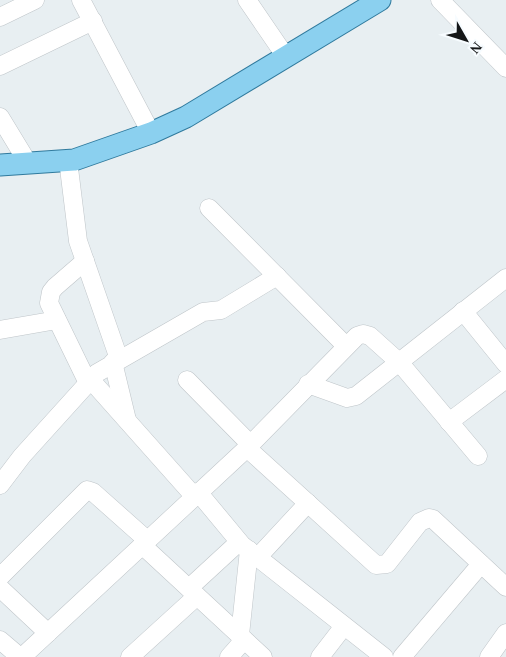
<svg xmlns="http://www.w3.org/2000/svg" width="506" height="657" font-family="'Times New Roman',serif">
<rect width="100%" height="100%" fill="#e8eff2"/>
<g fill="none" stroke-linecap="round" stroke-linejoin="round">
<defs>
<g id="minor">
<polyline points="81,0 151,133"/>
<polyline points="247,0 286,57"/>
<polyline points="440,0 506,68"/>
<polyline points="0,17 35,0"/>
<polyline points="0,66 93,21"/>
<polyline points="0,117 28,163"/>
<polyline points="68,160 78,241 119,359"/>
<polyline points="209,208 346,346"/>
<polyline points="85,261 55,287 51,292 49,303 87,381"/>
<polyline points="463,311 506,364"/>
<polyline points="0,330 57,320"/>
<polyline points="113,362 127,420"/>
<polyline points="90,379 194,496"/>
<polyline points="187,380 250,444"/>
<polyline points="308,384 347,398 356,396 506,278"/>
<polyline points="449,422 506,379"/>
<polyline points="247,448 376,565 387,564 420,522 429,518 433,519 506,587"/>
<polyline points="0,485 22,456 97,373 203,312 221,310 277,276"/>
<polyline points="198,492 242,545 384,657"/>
<polyline points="142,545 263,657"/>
<polyline points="258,557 308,503"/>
<polyline points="0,577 87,490 93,492 147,540"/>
<polyline points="0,588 48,633"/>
<polyline points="189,588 239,542"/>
<polyline points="240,635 249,550"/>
<polyline points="0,640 20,657"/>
<polyline points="22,657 247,448 357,336 363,334 370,336 400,363 478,456"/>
<polyline points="130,657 197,596"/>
<polyline points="229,657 244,640"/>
<polyline points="320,657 344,626"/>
<polyline points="402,657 481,564"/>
<polyline points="489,657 506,633"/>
</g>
<polyline id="major" points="0,165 74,160 151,133 186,117 380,0"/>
</defs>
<use href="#minor" stroke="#bfc5c9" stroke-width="19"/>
<use href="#major" stroke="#307a9d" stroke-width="23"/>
<use href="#minor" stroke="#fff" stroke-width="18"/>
<use href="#major" stroke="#8bd0ef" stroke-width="21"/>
</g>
<g transform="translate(466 40) rotate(129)" stroke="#f7fcff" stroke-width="4" paint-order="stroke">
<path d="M0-4L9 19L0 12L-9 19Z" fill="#151718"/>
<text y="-8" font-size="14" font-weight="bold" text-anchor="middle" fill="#151718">N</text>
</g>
</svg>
